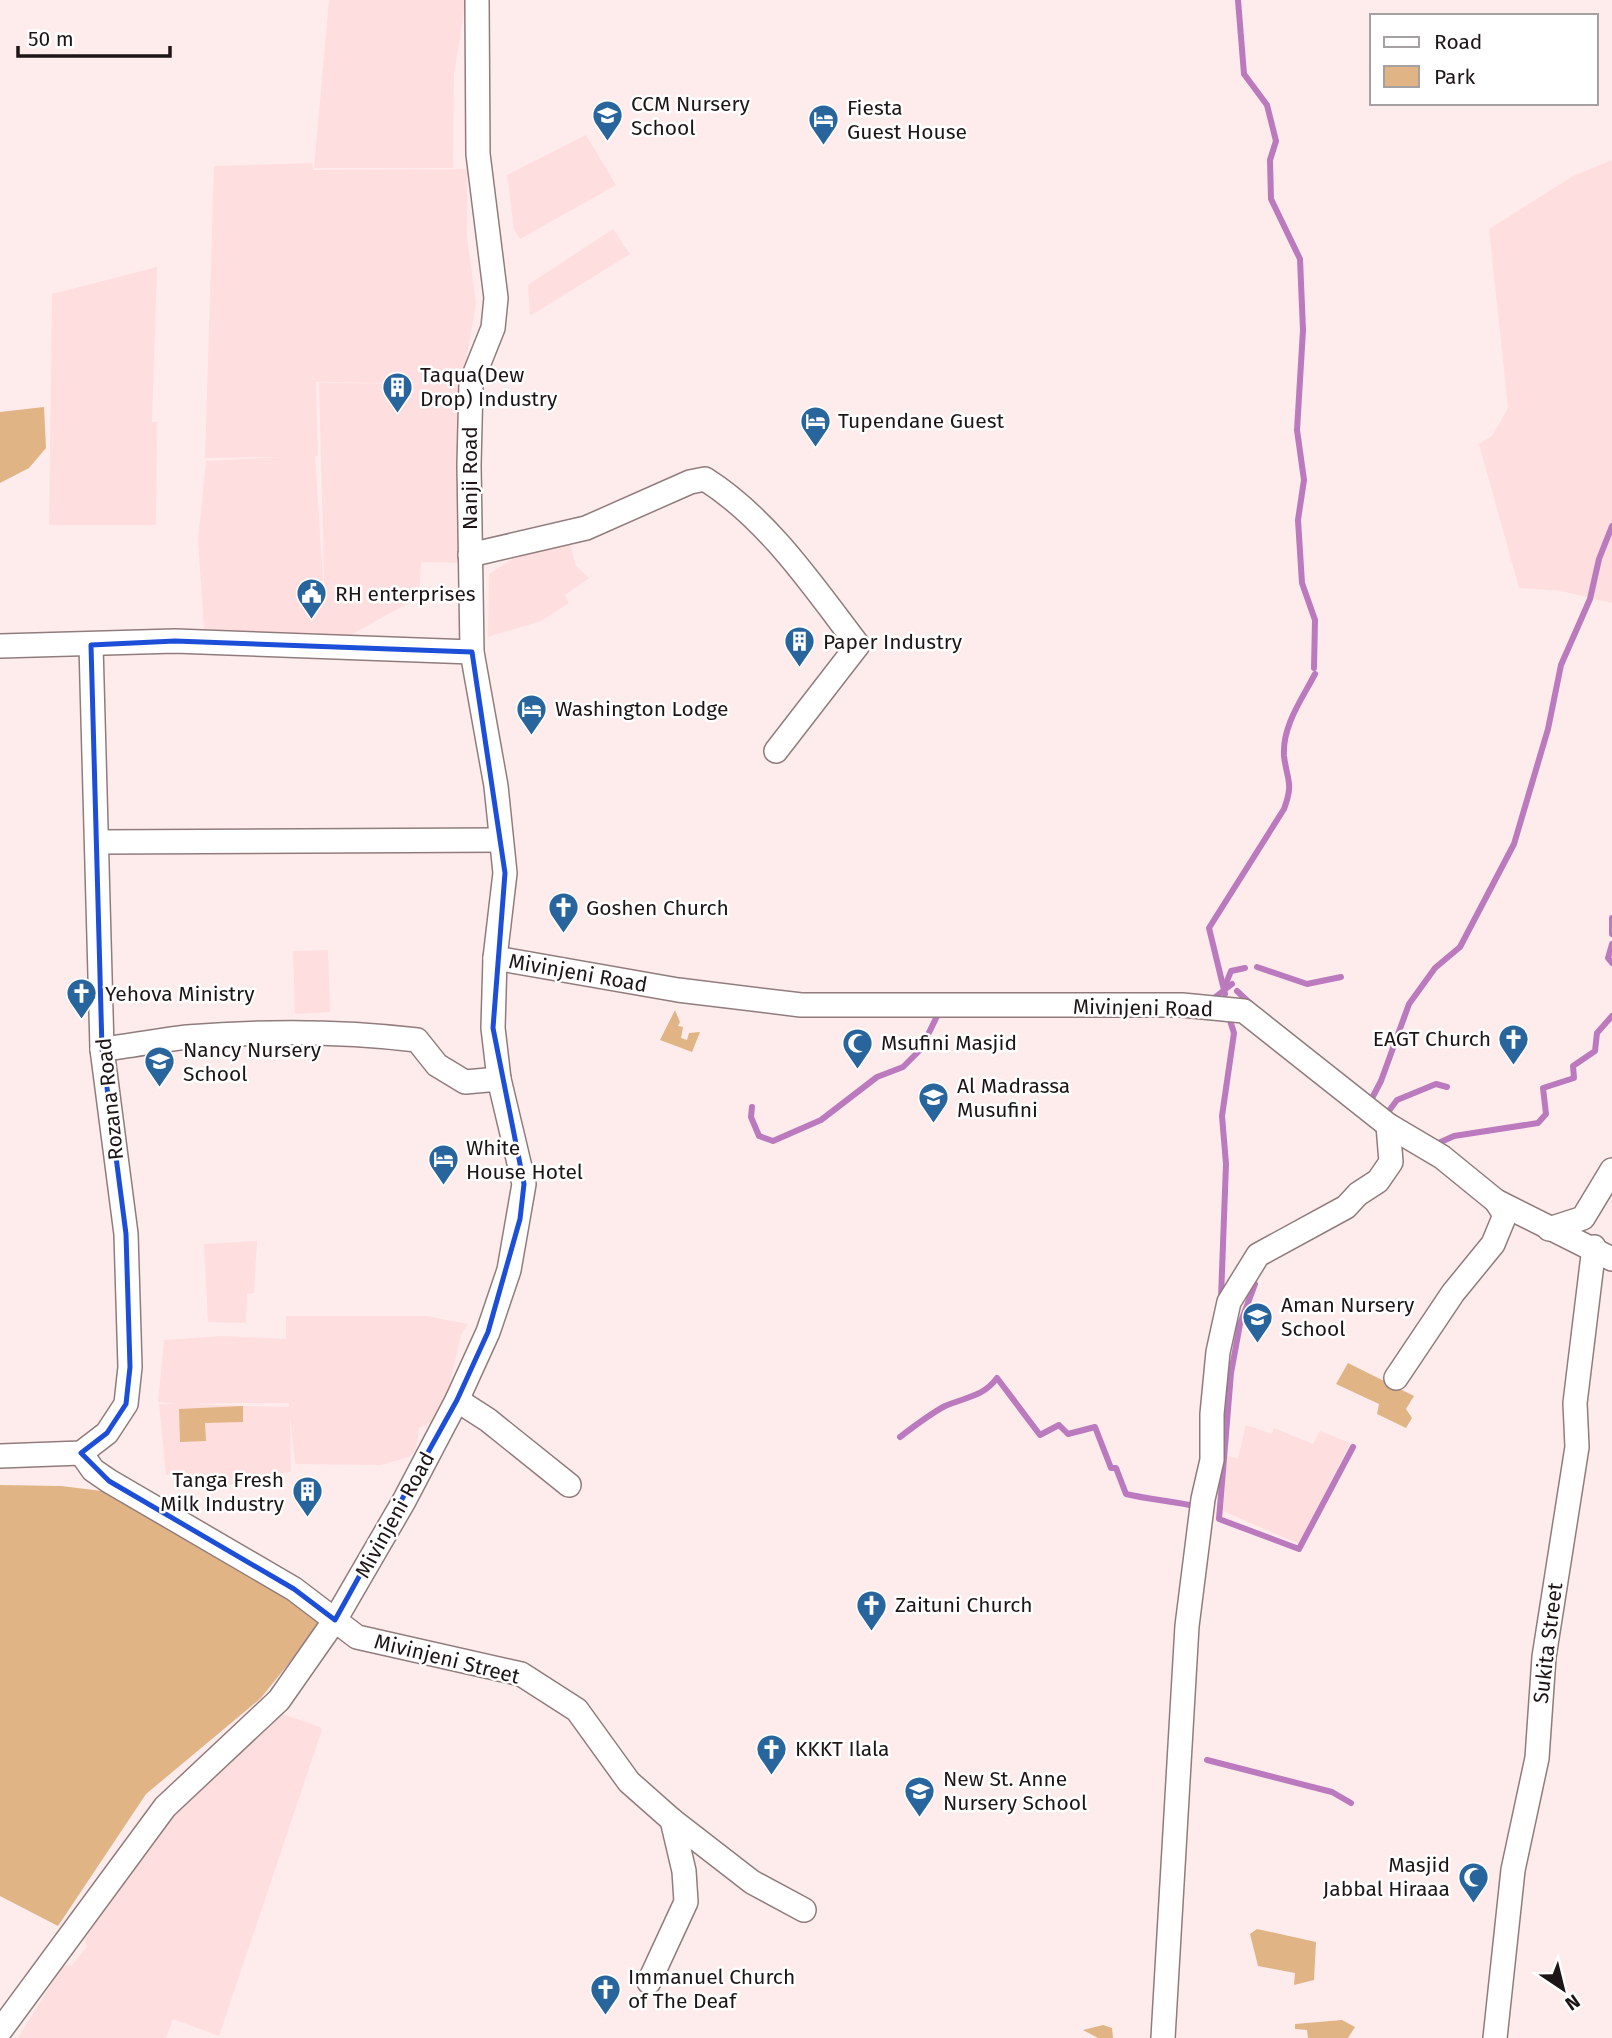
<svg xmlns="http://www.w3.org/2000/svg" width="1612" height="2038" font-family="'Fira Sans',sans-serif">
<rect width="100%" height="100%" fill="#feecec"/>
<g fill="#ffdedf" fill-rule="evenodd">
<polygon points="329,0 466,0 454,74 453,168 314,168"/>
<polygon points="586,135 616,185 520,239 514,230 507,175"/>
<polygon points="1612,160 1612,603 1561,591 1519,588 1479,444 1492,436 1508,408 1489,229 1573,176"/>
<path d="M312,163L313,170L467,169V236L476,304L462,384L464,563L421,562L419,597L347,637L204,629L198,540L206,461L283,457L205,458L214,166ZM316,382L454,384L319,383L325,611L315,456H318Z"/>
<polygon points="613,229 630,254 530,316 528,285"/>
<polygon points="157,267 152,422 157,422 156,525 49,525 52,294"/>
<polygon points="568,537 576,566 589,578 565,595 569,603 541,621 488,637 489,574 514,558"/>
<polygon points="328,950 330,1012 295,1014 293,951"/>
<polygon points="257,1241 254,1293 247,1294 246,1323 208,1322 204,1244"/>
<path d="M286,1316H426L468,1324L461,1335L442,1417L419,1428L416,1450L409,1457L381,1465L295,1464L290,1415L291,1472L259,1475L258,1484L210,1485L209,1475H166L159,1404H177L158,1402L164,1340L222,1336L286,1339ZM289,1403V1407L188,1404L243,1403Z"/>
<polygon points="1246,1425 1272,1434 1274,1428 1313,1444 1320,1431 1350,1443 1299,1544 1223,1511 1227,1456 1238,1458"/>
<polygon points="282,1714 320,1727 322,1730 219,2036 173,2019 166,2038 18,2038 62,1966 72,1965 87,1947 85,1939 179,1805 226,1768"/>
</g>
<g fill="#e1b486">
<polygon points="44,407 46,448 29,468 0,483 0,412"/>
<polygon points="675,1010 680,1022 678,1026 683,1027 681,1038 687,1040 689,1033 700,1032 692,1052 660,1040"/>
<polygon points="1348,1363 1414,1396 1406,1409 1412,1418 1406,1428 1377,1414 1379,1404 1336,1384"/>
<polygon points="243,1406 243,1422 205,1423 206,1441 180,1442 179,1409"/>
<polygon points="0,1485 61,1486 135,1495 328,1615 260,1699 146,1794 58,1926 0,1896"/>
<polygon points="1257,1929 1316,1942 1314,1980 1294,1985 1295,1973 1258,1966 1250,1934"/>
<polygon points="1342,2020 1355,2027 1348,2038 1308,2038 1307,2030 1295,2029 1295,2024"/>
<polygon points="1103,2025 1112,2028 1113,2038 1098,2038 1083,2030"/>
</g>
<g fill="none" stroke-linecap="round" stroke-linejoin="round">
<g stroke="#ba7abd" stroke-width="6">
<polyline points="1238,0 1244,74 1267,105 1276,141 1270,160 1271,199 1300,259 1303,330 1297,430 1304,480 1298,520 1302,583 1315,620 1314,668"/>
<polyline points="1612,918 1612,934"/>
<polyline points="1612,944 1608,958 1612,963"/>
<polyline points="1257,967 1307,984 1341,977"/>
<polyline points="1225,986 1231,971 1245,968"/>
<polyline points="1237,991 1254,1007"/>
<path d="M1225,994L1209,928L1284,809C1294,782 1287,781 1284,756C1282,726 1302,699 1315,674"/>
<polyline points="1209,1002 1232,984"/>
<polyline points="1369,1104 1381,1081 1409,1004 1435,968 1460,947 1514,844 1548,729 1561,665 1590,599 1599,559 1612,526"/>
<polyline points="752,1107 751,1117 759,1136 773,1141 821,1120 877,1077 903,1067 921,1049 940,1010"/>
<polyline points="1385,1116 1397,1100 1436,1084 1447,1087"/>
<polyline points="1434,1145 1454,1136 1538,1123 1546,1114 1543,1088 1574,1078 1573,1066 1595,1051 1597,1033 1612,1016"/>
<polyline points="1255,1284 1240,1324 1231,1373 1219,1519 1299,1549 1353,1447"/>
<polyline points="1221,1298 1226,1164 1222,1116 1234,1033 1228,1014"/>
<path d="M900,1437C913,1427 930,1414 945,1406C966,1397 983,1397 997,1378L1040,1435L1059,1425L1068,1434L1095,1427L1111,1468H1116L1126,1494C1151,1500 1174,1501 1199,1507"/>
<polyline points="1207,1760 1332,1792 1351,1803"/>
</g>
<defs>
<g id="minor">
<path d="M470,555L586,528L690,482L705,479C768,519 813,586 858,645L776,751"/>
<polyline points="0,646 175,641 472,652"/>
<polyline points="98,842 501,840"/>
<polyline points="495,958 678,990 801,1005 1182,1005 1244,1011 1388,1125 1442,1157 1496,1201 1612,1259"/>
<path d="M102,1049C131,1046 159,1040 187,1037C262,1031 342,1031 417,1040L437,1065L465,1082L499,1079"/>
<polyline points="1549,1229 1583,1218 1612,1170"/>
<polyline points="1396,1378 1453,1293 1493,1244 1505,1215 1496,1201"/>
<polyline points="457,1400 488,1420 569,1485"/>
<polyline points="81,1453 93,1470 109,1481 294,1589 357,1637 521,1674 577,1710 629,1782 672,1820 752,1882 804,1910"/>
<polyline points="0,1456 81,1453 107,1433 126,1404 130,1367 126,1234 102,1049 91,645"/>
<polyline points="649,1982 686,1902 684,1871 672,1820"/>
<polyline points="0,2031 165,1807 279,1700 335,1620 404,1501 457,1400 488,1332 509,1270 524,1184 499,1079 493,1028 495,958 505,873 496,786 472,652 469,465 471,383 493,328 496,298 478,154 477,0"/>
<polyline points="1163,2038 1187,1626 1203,1499 1212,1460 1212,1414 1218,1352 1229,1302 1258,1255 1346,1207 1358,1194 1378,1181 1391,1162 1388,1125"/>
<polyline points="1495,2038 1513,1870 1537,1758 1544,1657 1577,1447 1575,1403 1594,1247"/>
</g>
</defs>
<use href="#minor" stroke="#917c7d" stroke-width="26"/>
<use href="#minor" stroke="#fff" stroke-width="23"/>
</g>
<path fill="none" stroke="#1d4ed8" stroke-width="5" stroke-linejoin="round" d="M175,641L472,652L505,873L493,1028L524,1184L520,1219L488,1332L457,1400L335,1620L294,1589L109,1481L81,1453L107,1433L126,1404L130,1367L126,1234L102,1049L91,645Z"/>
<defs>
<symbol id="school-pin" viewBox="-11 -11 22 30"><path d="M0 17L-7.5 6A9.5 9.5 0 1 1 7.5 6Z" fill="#28659c" stroke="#fff"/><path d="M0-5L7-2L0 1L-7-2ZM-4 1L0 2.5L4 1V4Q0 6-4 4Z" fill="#fff"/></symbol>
<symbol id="hotel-pin" viewBox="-11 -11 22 30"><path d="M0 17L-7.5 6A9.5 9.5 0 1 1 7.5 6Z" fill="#28659c" stroke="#fff"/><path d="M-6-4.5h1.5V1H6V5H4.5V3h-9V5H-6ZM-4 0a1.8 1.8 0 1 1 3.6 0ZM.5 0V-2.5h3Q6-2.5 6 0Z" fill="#fff"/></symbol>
<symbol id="building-pin" viewBox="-11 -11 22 30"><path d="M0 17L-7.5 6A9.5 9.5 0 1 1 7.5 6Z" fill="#28659c" stroke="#fff"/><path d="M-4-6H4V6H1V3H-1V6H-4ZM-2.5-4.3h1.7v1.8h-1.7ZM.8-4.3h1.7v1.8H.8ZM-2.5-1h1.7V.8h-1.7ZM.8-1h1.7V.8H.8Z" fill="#fff"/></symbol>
<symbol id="civic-pin" viewBox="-11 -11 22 30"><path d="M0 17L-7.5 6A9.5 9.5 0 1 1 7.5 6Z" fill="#28659c" stroke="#fff"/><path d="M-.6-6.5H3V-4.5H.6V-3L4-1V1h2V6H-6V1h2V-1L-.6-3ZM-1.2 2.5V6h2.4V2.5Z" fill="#fff"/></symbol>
<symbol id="church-pin" viewBox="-11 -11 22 30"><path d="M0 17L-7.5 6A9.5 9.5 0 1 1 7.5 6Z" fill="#28659c" stroke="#fff"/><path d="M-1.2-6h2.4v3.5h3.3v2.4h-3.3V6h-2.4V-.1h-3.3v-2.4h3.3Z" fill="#fff"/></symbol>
<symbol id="mosque-pin" viewBox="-11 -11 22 30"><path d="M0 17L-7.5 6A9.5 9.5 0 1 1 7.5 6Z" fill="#28659c" stroke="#fff"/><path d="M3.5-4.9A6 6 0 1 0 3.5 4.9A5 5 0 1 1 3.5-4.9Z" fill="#fff"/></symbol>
</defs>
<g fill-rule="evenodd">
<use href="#school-pin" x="590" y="98" width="35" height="47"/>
<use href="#hotel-pin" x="806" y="102" width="35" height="47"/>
<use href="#building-pin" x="380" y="370" width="35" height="47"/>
<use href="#hotel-pin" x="798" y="404" width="35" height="47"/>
<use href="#civic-pin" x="294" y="576" width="35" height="47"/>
<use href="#building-pin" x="782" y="624" width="35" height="47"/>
<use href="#hotel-pin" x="514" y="692" width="35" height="47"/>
<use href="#church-pin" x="546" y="890" width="35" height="47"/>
<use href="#church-pin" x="64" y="976" width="35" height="47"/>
<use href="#church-pin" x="1496" y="1022" width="35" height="47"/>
<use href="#mosque-pin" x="840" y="1026" width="35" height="47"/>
<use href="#school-pin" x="142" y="1044" width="35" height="47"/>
<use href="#school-pin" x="916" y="1080" width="35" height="47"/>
<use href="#hotel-pin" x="426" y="1142" width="35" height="47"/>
<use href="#school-pin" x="1240" y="1300" width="35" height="47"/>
<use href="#building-pin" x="290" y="1474" width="35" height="47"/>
<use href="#church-pin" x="854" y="1588" width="35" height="47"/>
<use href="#church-pin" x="754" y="1732" width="35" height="47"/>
<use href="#school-pin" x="902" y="1774" width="35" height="47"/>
<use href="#mosque-pin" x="1456" y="1860" width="35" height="47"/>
<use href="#church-pin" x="588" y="1972" width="35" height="47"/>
</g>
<g text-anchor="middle" stroke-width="5" stroke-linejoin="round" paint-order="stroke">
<g font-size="21" fill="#1d1516" stroke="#fff" text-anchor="start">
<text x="631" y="111">CCM Nursery<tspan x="631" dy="24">School</tspan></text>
<text x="847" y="115">Fiesta<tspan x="847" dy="24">Guest House</tspan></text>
<text x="420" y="382">Taqua(Dew<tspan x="420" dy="24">Drop) Industry</tspan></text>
<text x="838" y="428">Tupendane Guest</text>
<text x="335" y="601">RH enterprises</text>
<text x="823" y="649">Paper Industry</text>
<text x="555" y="716">Washington Lodge</text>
<text x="586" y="915">Goshen Church</text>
<text x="105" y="1001">Yehova Ministry</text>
<text x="1491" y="1046" text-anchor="end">EAGT Church</text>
<text x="881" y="1050">Msufini Masjid</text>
<text x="183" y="1057">Nancy Nursery<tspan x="183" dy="24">School</tspan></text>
<text x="957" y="1093">Al Madrassa<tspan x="957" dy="24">Musufini</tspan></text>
<text x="466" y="1155">White<tspan x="466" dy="24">House Hotel</tspan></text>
<text x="1281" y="1312">Aman Nursery<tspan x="1281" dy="24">School</tspan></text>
<text x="284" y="1487" text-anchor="end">Tanga Fresh<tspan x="284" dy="24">Milk Industry</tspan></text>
<text x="895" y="1612">Zaituni Church</text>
<text x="795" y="1756">KKKT Ilala</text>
<text x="943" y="1786">New St. Anne<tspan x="943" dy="24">Nursery School</tspan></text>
<text x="1450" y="1872" text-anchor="end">Masjid<tspan x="1450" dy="24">Jabbal Hiraaa</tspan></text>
<text x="628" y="1984">Immanuel Church<tspan x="628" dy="24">of The Deaf</tspan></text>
</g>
<g font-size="21" fill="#1d1516" stroke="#fff">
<text transform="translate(470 478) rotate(-90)" y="7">Nanji Road</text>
<text transform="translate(578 973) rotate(10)" y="7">Mivinjeni Road</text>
<text transform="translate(1143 1008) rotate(1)" y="7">Mivinjeni Road</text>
<text transform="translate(110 1099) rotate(-96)" y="7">Rozana Road</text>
<text transform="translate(395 1515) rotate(-61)" y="7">Mivinjeni Road</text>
<text transform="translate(1548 1643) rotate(-83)" y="7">Sukita Street</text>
<text transform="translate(447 1659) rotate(14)" y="7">Mivinjeni Street</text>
</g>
</g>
<rect x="1370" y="14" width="228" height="91" fill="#ffffff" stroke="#a5a1a2" stroke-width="2"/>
<rect x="1384" y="37" width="35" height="10" fill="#ffffff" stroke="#a5a1a2" stroke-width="2"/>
<text x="1434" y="49" font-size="21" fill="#1d1516">Road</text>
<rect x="1384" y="66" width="35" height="21" fill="#e1b486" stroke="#a5a1a2" stroke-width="2"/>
<text x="1434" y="84" font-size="21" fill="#1d1516">Park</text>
<g transform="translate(1563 1989) rotate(145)" stroke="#ffffff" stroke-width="5" paint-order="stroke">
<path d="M0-5L12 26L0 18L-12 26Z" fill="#1d1516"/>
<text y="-10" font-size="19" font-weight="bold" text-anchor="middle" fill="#1d1516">N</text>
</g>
<path d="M18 46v10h152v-10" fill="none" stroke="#1d1516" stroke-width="3.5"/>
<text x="28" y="46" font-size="21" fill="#1d1516" stroke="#ffffff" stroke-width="5" paint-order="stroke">50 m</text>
</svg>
